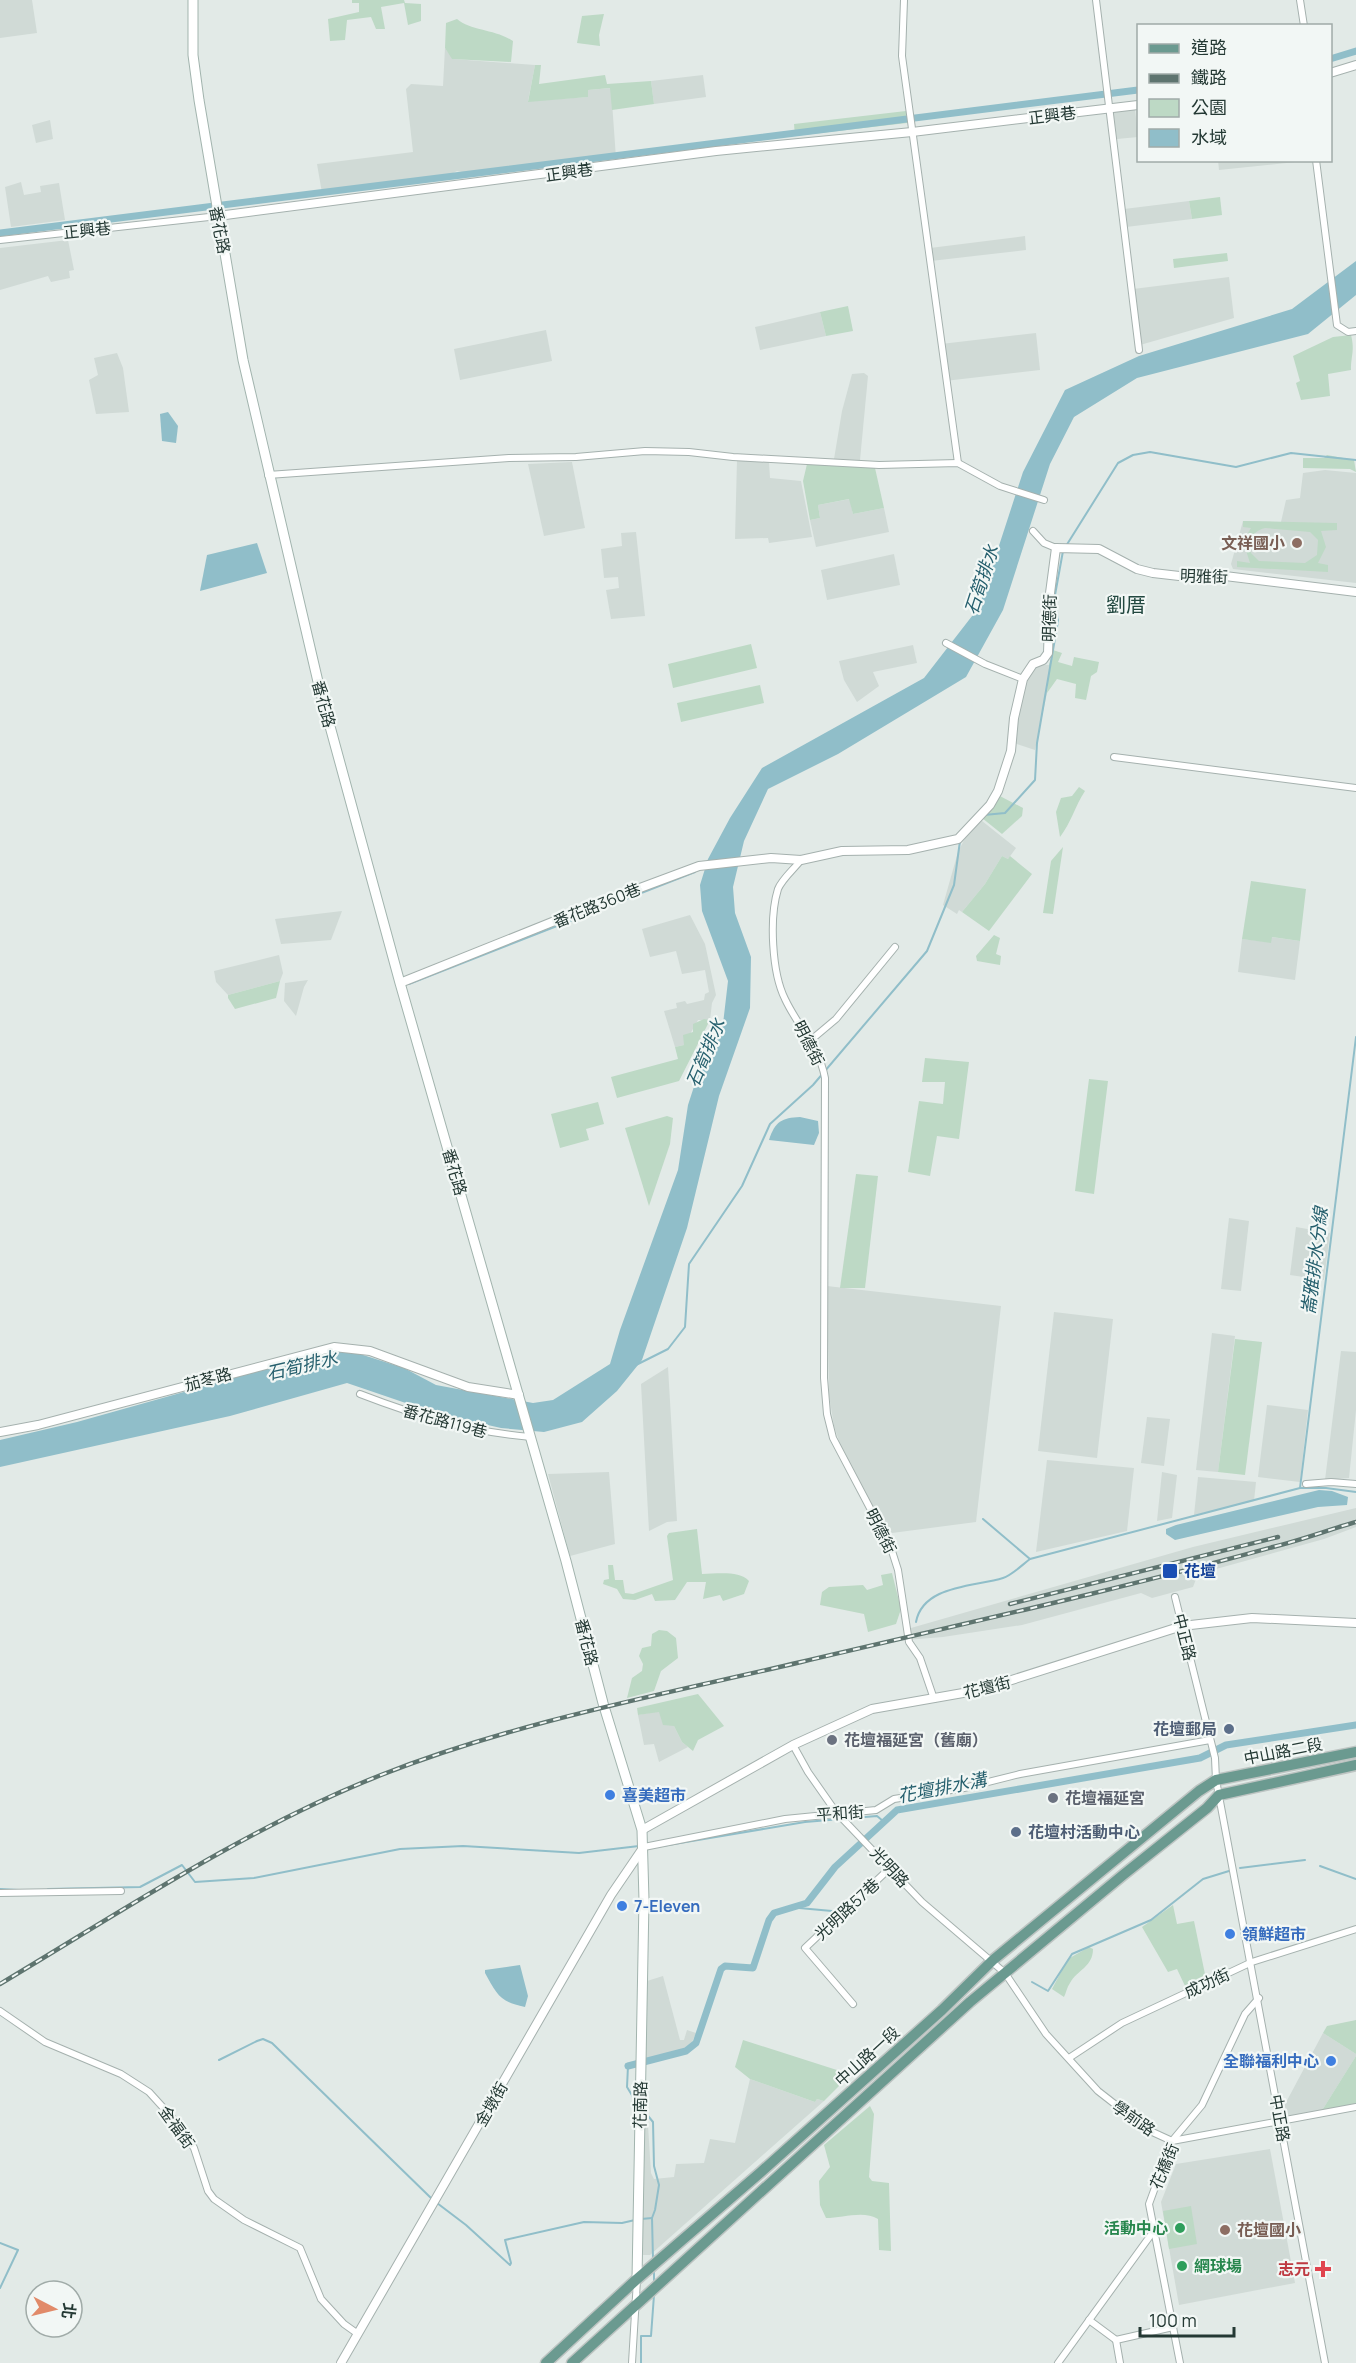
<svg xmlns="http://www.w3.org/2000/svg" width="1356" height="2363" font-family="Manrope,'Noto Sans TC',sans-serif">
<rect width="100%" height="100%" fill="#e2eae7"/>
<g fill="#d0dad6">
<polygon points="0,0 32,0 37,33 0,38"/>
<polygon points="445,48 453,59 535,65 528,101 588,97 588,90 611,88 616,158 472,174 457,171 441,179 322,193 317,164 413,152 406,89 411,84 443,86"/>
<polygon points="703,75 706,97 654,104 651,81"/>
<polygon points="1135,109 1138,137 1117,139 1113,111"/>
<polygon points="50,120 53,139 36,143 32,125"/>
<polygon points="1218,160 1305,160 1305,161 1219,170"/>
<polygon points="21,182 24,195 41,192 40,186 59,183 65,220 11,227 5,187"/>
<polygon points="1189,201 1192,219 1126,227 1124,209"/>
<polygon points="1025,236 1026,250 931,261 930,248"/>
<polygon points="68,240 74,270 69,271 70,278 51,282 48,276 0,290 0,248"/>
<polygon points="1229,277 1234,318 1140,345 1133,289"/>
<polygon points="820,312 826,336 760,350 755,327"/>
<polygon points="546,330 552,361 460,380 454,349"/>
<polygon points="1036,333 1040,370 945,381 941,344"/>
<polygon points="117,353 123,368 129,412 96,414 89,380 98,375 94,358"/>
<polygon points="864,373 868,376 860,460 834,459 842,411 852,374"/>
<polygon points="737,460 769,462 770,478 801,481 812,537 769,543 768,538 735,539"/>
<polygon points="572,462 585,528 544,536 528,464"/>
<polygon points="1325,470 1356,473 1356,583 1233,569 1231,564 1243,521 1281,522 1286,500 1300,498 1303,473"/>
<polygon points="850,499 853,514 884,508 889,532 816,547 810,520 820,518 818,505"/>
<polygon points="636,532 645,616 611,619 606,590 619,588 618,577 604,578 601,549 622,546 621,533"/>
<polygon points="894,554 900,585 827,600 821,570"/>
<polygon points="913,645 917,663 873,672 879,686 857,702 844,680 839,661"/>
<polygon points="1033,664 1049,665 1047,693 1035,750 1011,742 1019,694"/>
<polygon points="982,821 1016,848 1008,859 1002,856 985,884 962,912 959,910 957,914 943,905 958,852 965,838 978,822"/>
<polygon points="342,911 331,940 281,944 275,919"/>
<polygon points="690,915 705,944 716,995 712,1003 710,1020 698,1020 684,1045 675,1047 664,1011 677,1008 676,1003 685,1001 687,1004 704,1000 705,994 709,992 705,970 682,974 676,951 650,957 642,929"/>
<polygon points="1271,937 1300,941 1295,980 1238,972 1242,939 1270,942"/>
<polygon points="279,955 283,973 280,981 228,995 216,982 214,971"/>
<polygon points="308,980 304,987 296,1016 284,1001 285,983"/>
<polygon points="1229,1218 1249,1221 1241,1291 1221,1289"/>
<polygon points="1296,1227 1330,1233 1324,1280 1290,1275"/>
<polygon points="827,1286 1001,1306 976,1522 892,1533 885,1530 840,1444 834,1426 829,1395"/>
<polygon points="1054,1312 1113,1319 1097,1458 1038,1451"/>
<polygon points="1212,1333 1235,1336 1218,1472 1196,1470"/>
<polygon points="1341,1351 1356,1352 1356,1410 1349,1478 1325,1480"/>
<polygon points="668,1367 677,1521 667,1522 649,1531 641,1384"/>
<polygon points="1267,1405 1308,1410 1300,1482 1258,1477"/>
<polygon points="1147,1417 1170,1419 1164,1466 1141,1463"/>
<polygon points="1047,1460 1134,1468 1127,1531 1036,1552"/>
<polygon points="609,1472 615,1544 570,1556 548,1474"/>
<polygon points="1162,1472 1177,1475 1172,1518 1157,1521"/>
<polygon points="1198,1477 1256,1482 1254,1501 1194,1515"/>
<polygon points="1356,1508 1356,1527 1324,1539 1198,1574 1193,1587 1152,1598 1141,1593 1022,1625 943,1637 906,1640 904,1630 1193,1547"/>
<polygon points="659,1711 674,1726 682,1742 688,1747 659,1762 654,1744 644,1745 638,1715"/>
<polygon points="663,1976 680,2040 684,2040 687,2030 696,2033 690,2047 684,2052 645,2061 647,1981"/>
<polygon points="1323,2033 1356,2054 1356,2056 1321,2112 1286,2118 1283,2108"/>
<polygon points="750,2079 815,2102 817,2099 824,2101 650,2255 643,2255 643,2124 648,2125 651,2173 654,2179 674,2177 676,2164 704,2163 710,2139 735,2143"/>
<polygon points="1270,2149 1295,2283 1179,2305 1161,2202 1176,2164"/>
</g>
<g fill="#bdd9c5" fill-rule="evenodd">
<polygon points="352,0 404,0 405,3 421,4 421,21 408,25 404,3 381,7 385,29 376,29 371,17 347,20 345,40 330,41 328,19 359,12 359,3 352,3"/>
<polygon points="604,14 599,35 600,46 577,43 582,16"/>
<path d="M457,19C471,31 495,29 513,41L511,62L452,59L445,48L446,23Z"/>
<polygon points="535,65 541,65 539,84 605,75 607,84 651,81 654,104 612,110 610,88 588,90 588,97 528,102"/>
<polygon points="906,111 907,123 795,136 794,124"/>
<polygon points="1220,197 1222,215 1192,219 1189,201"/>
<polygon points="1227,253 1228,261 1174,268 1173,259"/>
<polygon points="848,306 853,331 826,336 820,312"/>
<path d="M1351,335C1355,351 1351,355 1351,370L1328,374L1330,396L1301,400L1296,383L1300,381L1293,356L1333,337Z"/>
<polygon points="1327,455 1354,460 1356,472 1350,469 1303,468 1303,458 1324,458"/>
<polygon points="807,464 875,468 884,508 853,514 849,499 818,505 820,518 810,520 803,481"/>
<path d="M1243,521L1337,523V530L1321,531L1326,547L1318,563L1328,565V572L1237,567V561L1250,563L1243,541L1251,528L1243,527ZM1265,528L1310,532L1318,540L1317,555L1305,563L1259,561L1251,553C1247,540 1253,531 1265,528Z"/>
<polygon points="751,644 757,668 673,688 668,664"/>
<polygon points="1053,650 1062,653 1058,662 1072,666 1074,657 1099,662 1097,672 1091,676 1086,700 1075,698 1076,684 1057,679 1047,693 1049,665"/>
<polygon points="760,685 764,703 681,722 677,703"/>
<path d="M1079,787L1085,791C1075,806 1071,823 1060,837L1056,812L1061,798L1072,796Z"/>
<polygon points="998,795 1023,808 1022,816 1002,834 982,818"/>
<polygon points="1063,847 1053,914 1043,913 1051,861"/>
<polygon points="1002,856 1008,859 1010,856 1032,874 989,931 962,912 985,884"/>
<polygon points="1251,881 1306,889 1300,941 1272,937 1271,943 1242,939"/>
<polygon points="994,935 1000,938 996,954 1001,956 1000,965 977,961 976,956"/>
<polygon points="280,981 276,998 235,1009 228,998 228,995"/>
<polygon points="704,1019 710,1020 679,1081 617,1098 611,1077 678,1059 675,1047 684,1045 683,1035 693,1032 693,1024"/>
<polygon points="925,1058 969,1062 959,1139 937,1136 930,1176 908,1172 919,1101 943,1104 945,1082 922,1082"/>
<polygon points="1089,1079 1108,1081 1094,1194 1075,1191"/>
<polygon points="598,1102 604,1124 586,1129 589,1140 560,1148 551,1114"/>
<polygon points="667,1116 673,1118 670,1144 649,1206 625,1128"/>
<polygon points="856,1174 878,1176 865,1288 840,1288"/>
<polygon points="1235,1339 1262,1342 1245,1475 1218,1472"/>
<path d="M697,1529L702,1574C716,1574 739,1570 749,1581L744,1594L723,1601L720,1595L703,1599L706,1582H687L675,1600L655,1601L652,1594L635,1600L623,1599L617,1589L603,1584L604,1580L609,1579L608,1565H613L615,1580H623L625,1593L633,1594L673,1580L667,1536L669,1533Z"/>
<polygon points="892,1573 901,1609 896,1624 868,1632 864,1614 820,1605 822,1592 829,1587 863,1585 867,1590 883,1585 881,1575"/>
<polygon points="659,1630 667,1631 676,1638 678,1658 661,1671 654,1691 627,1698 632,1678 642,1671 643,1664 639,1656 642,1648 651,1646 652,1634"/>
<polygon points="698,1694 724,1726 698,1740 693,1751 682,1742 674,1726 663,1725 659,1712 638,1715 637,1708"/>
<polygon points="1173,1905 1177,1924 1194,1921 1206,1979 1185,1986 1177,1969 1168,1972 1142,1927"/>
<path d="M1089,1947L1093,1949C1093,1967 1077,1970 1070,1983C1067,1987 1066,1993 1064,1997L1052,1989L1068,1959Z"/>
<polygon points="1356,2020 1356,2054 1323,2033 1327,2026"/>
<polygon points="743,2040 840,2071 840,2085 824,2101 817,2099 815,2102 750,2079 735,2067"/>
<polygon points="1356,2056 1356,2105 1321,2112"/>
<path d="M870,2106L874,2114L869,2177L872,2181L889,2183L891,2251L879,2250L878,2219C864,2210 842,2218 826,2218L820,2205L819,2181L830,2167L824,2145Z"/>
<polygon points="1191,2206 1197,2244 1169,2249 1163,2211"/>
</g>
<g fill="#90bec9">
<polygon points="1356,261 1356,295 1308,334 1137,378 1074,417 1050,464 1003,610 966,677 838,754 768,789 744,841 733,887 735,913 751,957 750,1008 719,1096 687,1228 642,1360 617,1391 582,1422 544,1432 501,1428 435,1413 347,1383 230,1416 0,1467 0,1440 77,1422 341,1348 404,1368 436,1385 533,1403 553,1400 610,1364 620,1330 678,1170 688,1105 701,1065 723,1024 728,981 702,911 700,885 708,859 730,818 762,768 924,678 979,607 1023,472 1065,390 1139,356 1292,309"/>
<polygon points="168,412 178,426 176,443 162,441 160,414"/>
<polygon points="257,543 267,573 200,591 207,555"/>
<path d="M800,1117L818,1121L819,1133L814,1145L769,1140C775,1121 782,1118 800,1117Z"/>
<polygon points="1319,1490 1332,1491 1348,1497 1347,1505 1318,1507 1175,1540 1166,1534 1166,1529 1176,1525"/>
<path d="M520,1965L528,1996L525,2007C499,2002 497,1994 485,1973V1970Z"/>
</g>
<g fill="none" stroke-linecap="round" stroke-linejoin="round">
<g stroke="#90bec9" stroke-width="2">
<polyline points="1066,546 1118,463 1133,455 1150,452 1236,467 1291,453 1356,460"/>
<polyline points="984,815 1005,813 1035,780 1037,743 1058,621 1055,595 1063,551"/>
<polyline points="409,984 695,872"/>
<polyline points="636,1365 668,1349 685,1327 689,1264 742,1186 770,1124 813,1085 927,951 954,885 960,841"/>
<polyline points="1300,1488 1356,1037"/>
<polyline points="983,1519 1030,1559 1300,1488 1326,1488 1356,1492"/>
<path d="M916,1622C923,1585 974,1587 1003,1578C1012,1575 1022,1565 1030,1559"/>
<polyline points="650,1848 805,1822 877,1816 883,1821"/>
<polyline points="1320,1866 1356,1879"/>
<polyline points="1240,1868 1305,1860"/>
<polyline points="0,1889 18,1890"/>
<polyline points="48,1889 140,1887 182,1865 195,1882 254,1878 400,1849 463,1846 579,1853 639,1846"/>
<polyline points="799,1908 832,1911"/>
<polyline points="1032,1982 1048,1991 1072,1954 1151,1920 1203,1879 1229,1871"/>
<polyline points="219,2060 257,2041 263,2039 272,2043 432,2199"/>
<polyline points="628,2066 627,2087 636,2102"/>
<polyline points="644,2111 653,2122 654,2166 659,2185 655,2210 652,2218 653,2259"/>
<polyline points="437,2203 466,2225 510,2265 511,2263 505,2240 584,2222 622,2223 635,2220"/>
<polyline points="641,2219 652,2218"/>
<polyline points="0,2243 18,2250 0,2288"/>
<polyline points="654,2271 654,2283"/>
<polyline points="641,2363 641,2336 651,2336 654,2295"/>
</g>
<g stroke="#90bec9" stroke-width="7">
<polyline points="1330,59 1356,51"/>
<polyline points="0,233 1138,90"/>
<polyline points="628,2066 686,2051 696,2043 721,1969 725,1966 753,1968 769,1920 774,1913 807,1903 835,1867 897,1810 1200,1758 1226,1745 1356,1725"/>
</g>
<defs>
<g id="minor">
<polyline points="904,0 902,56 958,463"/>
<polyline points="1096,0 1139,350"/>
<polyline points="1300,0 1304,26"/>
<polyline points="1316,160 1337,325 1348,332 1356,331"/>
<polyline points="0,240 218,216"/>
<polyline points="268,475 509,458 576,457 645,451 689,452 733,457 879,465 958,463 1000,486 1044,500"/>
<polyline points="1033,531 1044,543 1056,548"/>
<polyline points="946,643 985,664 1023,679"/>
<polyline points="1114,757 1356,788"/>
<path d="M801,860C794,869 782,879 778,889C769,918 772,973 785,999C798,1027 819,1046 825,1078L824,1378L827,1414L833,1438L891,1548L898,1570L909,1642L920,1658L934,1699"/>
<polyline points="811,1040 836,1019 895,947"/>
<path d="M360,1394C417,1416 470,1432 531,1437"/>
<polyline points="1306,1484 1331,1482 1356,1484"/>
<polyline points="1175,1597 1215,1758 1216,1780 1325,2363"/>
<polyline points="793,1745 808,1772 836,1812 922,1902 1005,1973 1046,2034 1098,2091 1148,2130 1172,2141 1356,2107"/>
<polyline points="644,1847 785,1819 876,1810 894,1799 964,1788 1020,1774 1210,1740"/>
<polyline points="0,1893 121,1891"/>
<polyline points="853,2004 805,1948 890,1868"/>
<polyline points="0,2011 45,2042 121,2074 149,2092 179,2125 194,2148 208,2191 214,2199 244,2220 300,2248 321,2299 344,2324 358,2334"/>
<polyline points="1069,2058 1122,2023 1252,1962 1356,1929"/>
<polyline points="1089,2320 1116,2340"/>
<polyline points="1116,2340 1173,2327"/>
<polyline points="1116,2340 1120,2363"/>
<polyline points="632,2363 637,2280"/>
<polyline points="1058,2363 1153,2232"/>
<polyline points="1180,2363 1149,2204 1172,2141 1202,2105 1245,2014 1259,1998"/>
</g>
<g id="tertiary">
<polyline points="1330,73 1356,65"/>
<polyline points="218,216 716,151 912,132 1138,105"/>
<polyline points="400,983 597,904 699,866 771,858 801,860 842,851 908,850 958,839 990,805 998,791 1011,751 1014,718 1023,679 1033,664 1043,660 1048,653 1050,593 1056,548 1099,549 1137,569 1153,573 1188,577 1225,576 1356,592"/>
<polyline points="0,1432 38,1425 334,1347 370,1351 468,1387 519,1395"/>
<polyline points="642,1830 793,1745 872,1709 980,1690 1182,1626 1252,1618 1356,1623"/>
<polyline points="341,2363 611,1895 643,1848"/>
</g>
<polyline id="secondary" points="193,0 193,55 199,100 243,360 319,686 400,983 566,1561 603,1703 642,1830 644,1900 637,2279"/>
<g id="primary">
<polyline points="546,2363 637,2279 761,2172 942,2010 993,1960 1199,1791 1216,1780 1356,1752"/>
<polyline points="572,2363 970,2002 1123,1875 1207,1808 1219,1795 1356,1765"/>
</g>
</defs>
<use href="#minor" stroke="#a5b1ae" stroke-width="8"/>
<use href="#tertiary" stroke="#a5b1ae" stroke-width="10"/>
<use href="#secondary" stroke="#a2b4ae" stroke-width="11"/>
<use href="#primary" stroke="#bdc4c2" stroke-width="13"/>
<use href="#minor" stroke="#fff" stroke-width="6"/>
<use href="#tertiary" stroke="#fff" stroke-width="8"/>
<use href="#secondary" stroke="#fff" stroke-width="9"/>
<use href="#primary" stroke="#6b9a90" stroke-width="10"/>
<defs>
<g id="rail">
<polyline points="1010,1604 1278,1537"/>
<path d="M0,1984C124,1910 247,1828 381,1775C516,1722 660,1695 801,1662C958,1625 1117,1590 1273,1547C1301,1540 1328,1530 1356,1522"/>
</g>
</defs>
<use href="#rail" stroke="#5e746f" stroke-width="4.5"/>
<use href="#rail" stroke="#f2f7f5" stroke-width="2" stroke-dasharray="7" stroke-linecap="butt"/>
</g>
<g fill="#8d6e63" stroke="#f2f7f5" stroke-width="2">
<circle cx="1297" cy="543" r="6"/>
<circle cx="1225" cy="2230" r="6"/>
</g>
<rect fill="#1a4fb4" stroke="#f2f7f5" stroke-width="2" x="1162" y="1563" width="16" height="16" rx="3"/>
<g fill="#5c6f8a" stroke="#f2f7f5" stroke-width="2">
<circle cx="1229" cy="1729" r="6"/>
<circle cx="1016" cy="1832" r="6"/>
</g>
<g fill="#6b7280" stroke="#f2f7f5" stroke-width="2">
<circle cx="832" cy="1740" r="6"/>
<circle cx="1053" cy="1798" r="6"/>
</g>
<g fill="#3f7fe0" stroke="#f2f7f5" stroke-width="2">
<circle cx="610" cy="1795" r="6"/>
<circle cx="622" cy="1906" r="6"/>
<circle cx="1230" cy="1934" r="6"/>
<circle cx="1331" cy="2061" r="6"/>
</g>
<g fill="#2e9e5b" stroke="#f2f7f5" stroke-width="2">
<circle cx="1180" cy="2228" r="6"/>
<circle cx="1182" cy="2266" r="6"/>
</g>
<path fill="#e0444e" stroke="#f2f7f5" stroke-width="2" d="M1320 2260h6v6h6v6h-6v6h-6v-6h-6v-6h6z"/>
<g text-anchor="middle" stroke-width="4.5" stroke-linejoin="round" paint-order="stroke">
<g font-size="16" fill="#243934" stroke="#f2f7f5">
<text transform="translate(1052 115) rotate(-7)" y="6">正興巷</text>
<text transform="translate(569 172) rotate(-8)" y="6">正興巷</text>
<text transform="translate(87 230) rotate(-6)" y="6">正興巷</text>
<text transform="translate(220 230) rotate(79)" y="6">番花路</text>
<text transform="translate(1204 576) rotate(2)" y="6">明雅街</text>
<text transform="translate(1049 618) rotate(-88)" y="6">明德街</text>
<text transform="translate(324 704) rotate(75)" y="6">番花路</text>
<text transform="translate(597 905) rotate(-22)" y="6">番花路360巷</text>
<text transform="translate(809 1043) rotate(63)" y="6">明德街</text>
<text transform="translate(455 1172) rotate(74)" y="6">番花路</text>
<text transform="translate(208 1379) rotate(-15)" y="6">茄苳路</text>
<text transform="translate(445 1421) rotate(15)" y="6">番花路119巷</text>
<text transform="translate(881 1531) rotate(63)" y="6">明德街</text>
<text transform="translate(1185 1637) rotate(76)" y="6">中正路</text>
<text transform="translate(587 1642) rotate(76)" y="6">番花路</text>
<text transform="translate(987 1687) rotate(-14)" y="6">花壇街</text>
<text transform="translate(1283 1751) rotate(-11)" y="6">中山路二段</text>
<text transform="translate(840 1813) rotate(-4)" y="6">平和街</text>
<text transform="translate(890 1867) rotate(47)" y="6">光明路</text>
<text transform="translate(847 1909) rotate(-43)" y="6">光明路57巷</text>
<text transform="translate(1207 1983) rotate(-25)" y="6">成功街</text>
<text transform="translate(867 2056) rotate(-42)" y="6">中山路一段</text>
<text transform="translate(491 2104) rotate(-60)" y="6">金墩街</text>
<text transform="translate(640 2105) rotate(-89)" y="6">花南路</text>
<text transform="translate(1134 2118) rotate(35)" y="6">學前路</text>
<text transform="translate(1280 2118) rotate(80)" y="6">中正路</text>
<text transform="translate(177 2127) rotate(54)" y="6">金福街</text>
<text transform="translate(1164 2166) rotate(-67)" y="6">花橋街</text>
</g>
<g font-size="16" font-weight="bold" fill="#785e54" stroke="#f2f7f5" text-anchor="end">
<text x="1285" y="549">文祥國小</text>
<text x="1237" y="2236" text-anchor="start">花壇國小</text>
</g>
<g font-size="16" font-weight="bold" fill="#164399" stroke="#f2f7f5" text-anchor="start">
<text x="1184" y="1577">花壇</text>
</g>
<g font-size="16" font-weight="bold" fill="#4e5e75" stroke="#f2f7f5" text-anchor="end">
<text x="1217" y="1735">花壇郵局</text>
<text x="1028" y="1838" text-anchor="start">花壇村活動中心</text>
</g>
<g font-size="16" font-weight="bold" fill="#5b616d" stroke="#f2f7f5" text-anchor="start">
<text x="844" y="1746">花壇福延宮（舊廟）</text>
<text x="1065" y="1804">花壇福延宮</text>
</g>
<g font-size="16" font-weight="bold" fill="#366cbe" stroke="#f2f7f5" text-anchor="start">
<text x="622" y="1801">喜美超市</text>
<text x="634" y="1912">7-Eleven</text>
<text x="1242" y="1940">領鮮超市</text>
<text x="1319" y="2067" text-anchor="end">全聯福利中心</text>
</g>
<g font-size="16" font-weight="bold" fill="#27864d" stroke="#f2f7f5" text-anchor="end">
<text x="1168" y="2234">活動中心</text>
<text x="1194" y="2272" text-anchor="start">網球場</text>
</g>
<g font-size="16" font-weight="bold" fill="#be3a42" stroke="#f2f7f5" text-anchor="end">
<text x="1310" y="2275">志元</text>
</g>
<g font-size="18" font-style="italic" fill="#255f6d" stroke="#f2f7f5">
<text transform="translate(982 580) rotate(-72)" y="6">石筍排水</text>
<text transform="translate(706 1053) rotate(-67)" y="6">石筍排水</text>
<text transform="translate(1315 1261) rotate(-83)" y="6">崙雅排水分線</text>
<text transform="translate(302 1366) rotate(-13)" y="6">石筍排水</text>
<text transform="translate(942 1788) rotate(-11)" y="6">花壇排水溝</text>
</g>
<g font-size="20" fill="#224840" stroke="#f2f7f5">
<text x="1126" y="612">劉厝</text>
</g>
</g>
<rect x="1137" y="24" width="195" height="138" fill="#f2f7f5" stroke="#a0aba8" stroke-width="1.5"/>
<rect x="1149" y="44" width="30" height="9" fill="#6b9a90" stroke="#a0aba8" stroke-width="1.5"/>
<text x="1191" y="54" font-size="18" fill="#243934">道路</text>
<rect x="1149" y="74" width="30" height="9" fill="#5e746f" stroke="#a0aba8" stroke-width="1.5"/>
<text x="1191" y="84" font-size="18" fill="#243934">鐵路</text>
<rect x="1149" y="99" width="30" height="18" fill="#bdd9c5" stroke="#a0aba8" stroke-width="1.5"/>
<text x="1191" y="114" font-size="18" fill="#243934">公園</text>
<rect x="1149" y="129" width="30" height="18" fill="#90bec9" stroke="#a0aba8" stroke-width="1.5"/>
<text x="1191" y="144" font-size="18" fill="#243934">水域</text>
<g transform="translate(54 2309) rotate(97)"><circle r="28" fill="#f2f7f5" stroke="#a0aba8" stroke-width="1.5"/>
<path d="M0-4.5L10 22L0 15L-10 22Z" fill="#e18a69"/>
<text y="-9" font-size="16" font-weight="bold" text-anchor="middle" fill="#243934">北</text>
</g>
<path d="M1140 2327v9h94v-9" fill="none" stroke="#243934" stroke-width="3"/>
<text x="1149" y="2327" font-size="18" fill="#243934" stroke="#f2f7f5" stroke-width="4.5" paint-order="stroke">100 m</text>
</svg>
